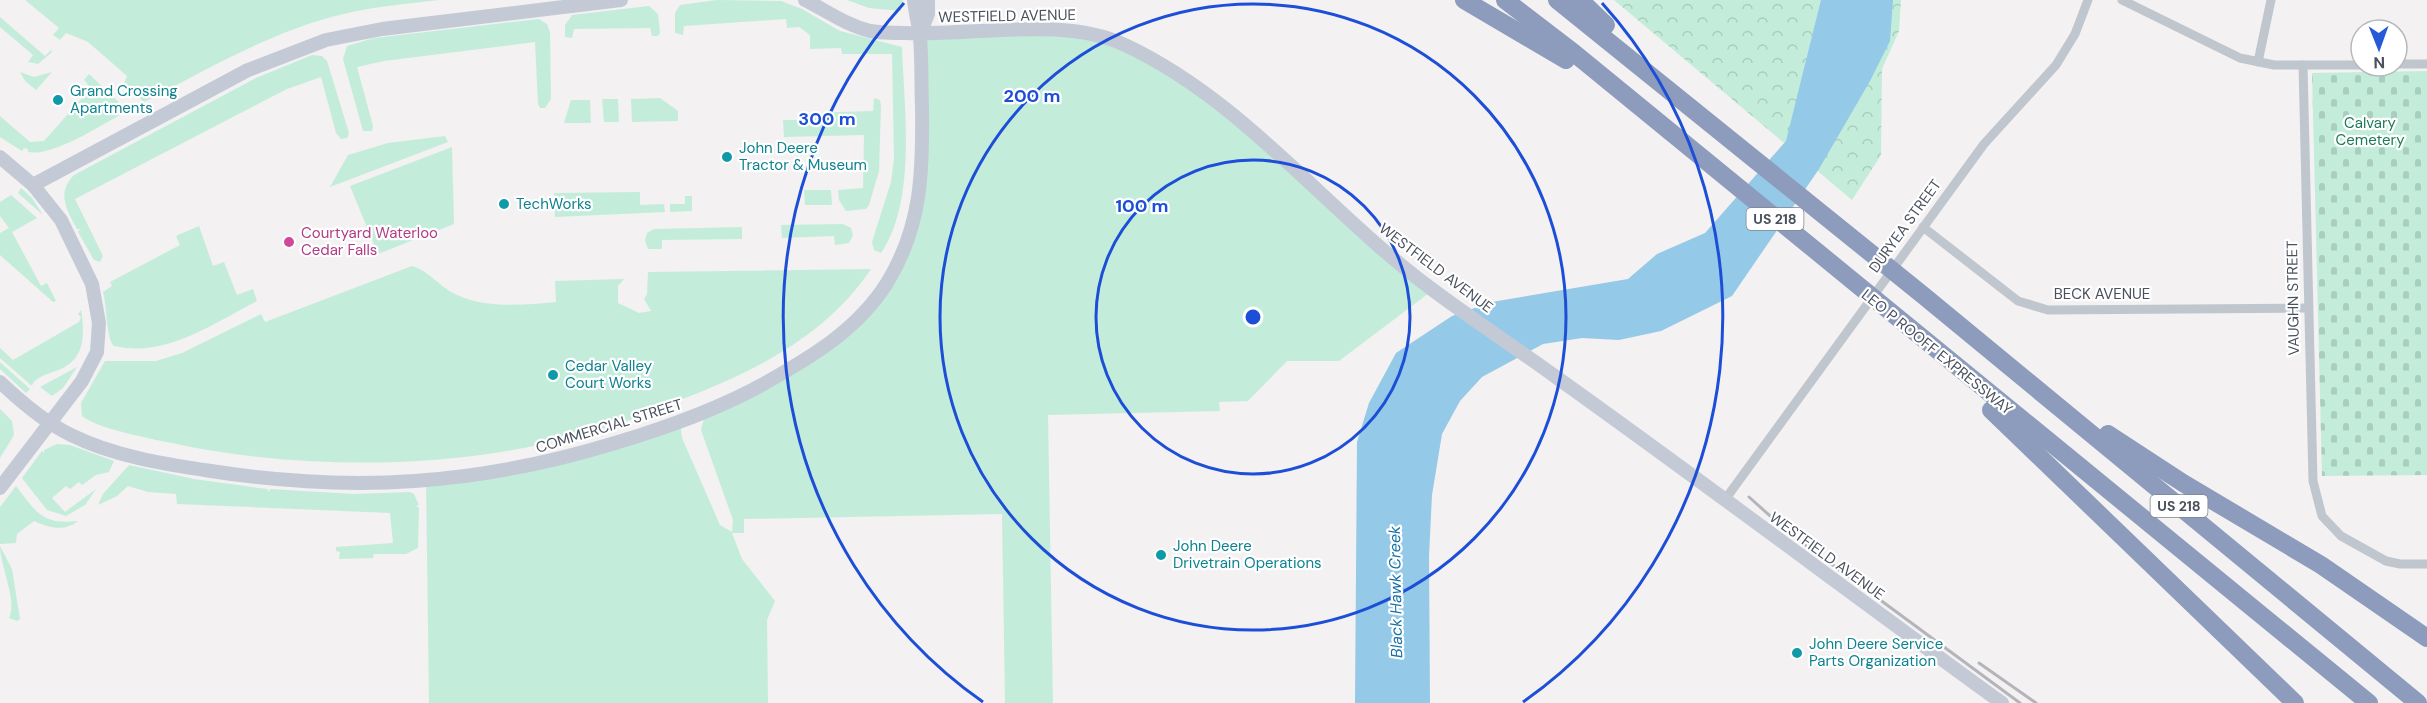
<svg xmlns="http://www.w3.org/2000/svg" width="2427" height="703" font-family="'DM Sans',sans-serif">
<defs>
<pattern id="cemetery-stones" width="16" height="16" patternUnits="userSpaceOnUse" patternTransform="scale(1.5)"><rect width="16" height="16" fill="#c3edda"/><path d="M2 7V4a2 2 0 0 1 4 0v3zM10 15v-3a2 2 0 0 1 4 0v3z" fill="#a9cdbe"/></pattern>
<pattern id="park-crowns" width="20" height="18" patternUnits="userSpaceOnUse" patternTransform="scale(1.5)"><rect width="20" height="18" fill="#c3edda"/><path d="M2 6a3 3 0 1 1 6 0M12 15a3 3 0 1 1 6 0" fill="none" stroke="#a9cdbe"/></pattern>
</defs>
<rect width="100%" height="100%" fill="#f3f1f1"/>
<g fill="#c3edda">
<path d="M25,0H439C404,4 369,7 335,16C267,34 206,70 144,102L124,84L127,76L88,42L66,33L60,40L53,35L59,28Z"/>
<path d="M717,0L781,1L802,9L840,31L902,47C904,108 917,200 881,253L874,250L872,242L891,182L894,158L892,54H842L841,48L810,49V35L799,27L787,28L786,19L684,26L683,35L675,33V13L680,5Z"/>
<polygon points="847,0 903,0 901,11 869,8"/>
<polygon points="649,6 658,14 660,33 658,36 652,36 650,28 574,29 572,38 565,37 565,25 572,15"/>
<polygon points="0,17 45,56 51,50 52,52 38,64 28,62 33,55 0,27"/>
<polygon points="539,19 547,24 550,32 551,99 545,108 540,108 538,104 535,42 384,61 357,67 373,126 372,131 363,131 343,59 347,46 374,38"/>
<polygon points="920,34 1101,35 1210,98 1433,290 1339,361 1287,361 1248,401 1219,402 1220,411 1048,415 1053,703 1005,703 1002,514 744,519 744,533 732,533 742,559 775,601 767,620 768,703 429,703 426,481 475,476 680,422 682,438 720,525 732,532 733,520 701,430 705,414 801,363 887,283 919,200"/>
<path d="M312,55L322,56L327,61L349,133L347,138L341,139L336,133L321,77L287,89L75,199L103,256L100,262L94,260L78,232L80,229H77C67,210 56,193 74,175L256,78Z"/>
<polygon points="20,72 34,77 52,72 36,90 25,81"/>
<path d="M89,74L128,111C103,123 55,157 28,152V149L24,148L22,151L0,137V116L30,142L44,141L91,88L84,80Z"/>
<polygon points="660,98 678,111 678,121 632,122 631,99"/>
<polygon points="874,98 880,100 881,106 879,171 869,205 866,209 846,211 839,200 838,190 863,188 864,135 784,137 783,120 808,120 808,113 873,111"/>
<polygon points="602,99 618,99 619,122 604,122"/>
<polygon points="571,100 590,100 591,123 564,123"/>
<polygon points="445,136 448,142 330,187 348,155 388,143"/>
<polygon points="452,147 454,224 378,254 350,186"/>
<polygon points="21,188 32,198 43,215 18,193"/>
<polygon points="804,190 831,190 832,205 805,205"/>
<polygon points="640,192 640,205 664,204 665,212 555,217 554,193"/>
<polygon points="11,195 37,218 12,232 41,286 47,283 56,301 53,302 0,255 0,233 9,228 0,216 0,202"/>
<polygon points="685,196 692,196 692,211 670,212 670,204 685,204"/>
<polygon points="843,224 851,228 853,235 849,243 835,245 834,236 782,238 781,225"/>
<path d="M199,226L213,266L224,262L237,295L253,289L257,301C212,324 166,358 114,346C106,339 107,305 103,292L112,286L110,282L180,245L176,236Z"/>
<polygon points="742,227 742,239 662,240 662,249 648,249 645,241 647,233 654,229"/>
<path d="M412,266C429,271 439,286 455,294C485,309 523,305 556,302L555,281L624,279L618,286V303L639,313L651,311L644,299L647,294L648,272L871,269C825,338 748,375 672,403C660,407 650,412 638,417C498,468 331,474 186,446C164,441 98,430 82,416L81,403L105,361H156L182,353L261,314L265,322Z"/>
<path d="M81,310C94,383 40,364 32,386L0,358V348L13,360L79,322L81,317L78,314Z"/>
<polygon points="0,362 30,389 26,393 0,369"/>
<polygon points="77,367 63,388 52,396 40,387"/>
<polygon points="0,409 12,421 14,435 0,458"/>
<polygon points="57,444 70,445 114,461 109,472 96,475 82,485 79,482 70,489 66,486 52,498 65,512 96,489 85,505 66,516 47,510 22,478 42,451 44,453 44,450"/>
<polygon points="129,465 194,479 267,489 269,492 270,489 354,494 410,492 414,494 419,505 416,506 419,508 418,548 406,554 374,554 373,558 339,559 340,552 336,551 336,547 393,543 390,513 177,504 176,494 148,492 128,486 117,496 98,505 103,494"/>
<path d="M16,486C37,513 42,525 78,521C64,532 49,528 34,521L17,534L16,543L0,544V507Z"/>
<path d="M0,546L12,569L20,619L17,621L9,618C18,602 0,566 0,546Z"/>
</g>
<polygon fill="url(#cemetery-stones)" points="2427,71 2427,475 2322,476 2312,73"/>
<polygon fill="url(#park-crowns)" points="1614,0 1901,0 1899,31 1882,69 1881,155 1852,200"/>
<polygon fill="#94c9e7" points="1821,0 1893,0 1890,41 1870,81 1819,169 1732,296 1661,331 1619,340 1582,338 1543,344 1482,377 1460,401 1442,434 1432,495 1429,556 1430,703 1355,703 1357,442 1369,403 1396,353 1452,316 1492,302 1628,279 1657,254 1705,233 1786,141"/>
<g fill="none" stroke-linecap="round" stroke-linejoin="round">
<g stroke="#c0c6ce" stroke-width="9">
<polyline points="2122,0 2240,58 2274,65 2361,65"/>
<polyline points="2258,62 2271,0"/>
<polyline points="2397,64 2427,64"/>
<polyline points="2303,65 2313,481 2322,516 2341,536 2386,561 2400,564 2427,564"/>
<polyline points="1923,227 2018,301 2048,310 2308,308"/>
<polyline points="1724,501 1984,144 2056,65 2075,34 2088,0"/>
</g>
<g stroke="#c3cad6" stroke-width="14">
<path d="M805,0C827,11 846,25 870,31C881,33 894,33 905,33C973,36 1064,16 1125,45C1245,101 1328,213 1433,290C1473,320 1515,347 1556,377C1706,484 1853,595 2002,703"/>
<polyline points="920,34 928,14 928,0"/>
<polyline points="0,157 33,185 61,220 92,284 99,323 97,352 82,381 0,488"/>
<polyline points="33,185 248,70 326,40 382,29 621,0"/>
<path d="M0,382C21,402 44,422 71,435C113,456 164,464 211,471C352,493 478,485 615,443C668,427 719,409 767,382C813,356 858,329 887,283C922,226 923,171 922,106C921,83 922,60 920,37C919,25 915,13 914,0"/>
</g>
<g stroke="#8d9cbc" stroke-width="18">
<polyline points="1464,0 1566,60"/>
<polyline points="1505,0 1574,53 2369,703"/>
<polyline points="1557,0 1924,296 2418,703"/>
<polyline points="1580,0 1606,25"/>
<polyline points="1991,410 2295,703"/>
<polyline points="2108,434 2183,483 2321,565 2427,638"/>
</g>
<g stroke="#b4b5bb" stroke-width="3">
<polyline points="1749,497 1788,532 2020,703"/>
<polyline points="1979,663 2036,703"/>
</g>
</g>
<g fill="none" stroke="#1d4ed8" stroke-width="3">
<circle cx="1253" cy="317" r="157"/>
<circle cx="1253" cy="317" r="313"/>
<path d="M983 702A470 470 0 0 1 904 3M1602 3A470 470 0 0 1 1523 702"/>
</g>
<g fill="#0f9aa8" stroke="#fff" stroke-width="2">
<circle cx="58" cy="100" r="6"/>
<circle cx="727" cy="157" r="6"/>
<circle cx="504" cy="204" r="6"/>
<circle cx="553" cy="375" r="6"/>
<circle cx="1161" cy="555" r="6"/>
<circle cx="1797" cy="653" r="6"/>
</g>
<circle fill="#d1479c" stroke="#fff" stroke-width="2" cx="289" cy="242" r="6"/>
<g text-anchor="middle" stroke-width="4.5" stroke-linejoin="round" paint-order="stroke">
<g fill="#fff" stroke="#80858e" stroke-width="1.5">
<rect x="1746.5" y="208" width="57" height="22" rx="4.5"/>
<rect x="2150.5" y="495" width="57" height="22" rx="4.5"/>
</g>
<g font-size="14" font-weight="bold" fill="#4a515d">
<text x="1775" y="224">US 218</text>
<text x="2179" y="511">US 218</text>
</g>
<g font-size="15" fill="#4a515d" stroke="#fff">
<text transform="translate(1007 16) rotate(-1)" y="5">WESTFIELD AVENUE</text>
<text transform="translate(1905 226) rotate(-54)" y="5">DURYEA STREET</text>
<text transform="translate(1436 268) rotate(37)" y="5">WESTFIELD AVENUE</text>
<text x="2102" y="299">BECK AVENUE</text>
<text transform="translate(2293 298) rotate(-91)" y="5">VAUGHN STREET</text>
<text transform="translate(1937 352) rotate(39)" y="5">LEO P ROOFF EXPRESSWAY</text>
<text transform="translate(609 426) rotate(-17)" y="5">COMMERCIAL STREET</text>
<text transform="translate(1827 556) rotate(36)" y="5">WESTFIELD AVENUE</text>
</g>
<g font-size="15" fill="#0d838f" stroke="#fff" text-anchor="start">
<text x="70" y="96">Grand Crossing<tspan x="70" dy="17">Apartments</tspan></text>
<text x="739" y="153">John Deere<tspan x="739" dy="17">Tractor &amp; Museum</tspan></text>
<text x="516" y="209">TechWorks</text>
<text x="565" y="371">Cedar Valley<tspan x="565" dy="17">Court Works</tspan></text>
<text x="1173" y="551">John Deere<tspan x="1173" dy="17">Drivetrain Operations</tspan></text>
<text x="1809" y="649">John Deere Service<tspan x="1809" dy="17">Parts Organization</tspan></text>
</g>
<g font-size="15" fill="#1e7b5a" stroke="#fff">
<text x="2370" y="128">Calvary<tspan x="2370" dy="17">Cemetery</tspan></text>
</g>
<g font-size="15" fill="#b23c85" stroke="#fff" text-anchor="start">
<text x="301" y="238">Courtyard Waterloo<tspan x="301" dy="17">Cedar Falls</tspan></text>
</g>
<g font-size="16" font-style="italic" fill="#1671a4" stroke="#fff">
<text transform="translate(1395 592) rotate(-91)" y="6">Black Hawk Creek</text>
</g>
</g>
<circle cx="1253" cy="317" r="9" fill="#1d4ed8" stroke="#fff" stroke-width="3"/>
<g font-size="18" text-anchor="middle" font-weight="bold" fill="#1d4ed8" stroke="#fff" stroke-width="4.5" stroke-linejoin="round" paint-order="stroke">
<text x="1032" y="102">200 m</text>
<text x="827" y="125">300 m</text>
<text x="1142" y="212">100 m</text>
</g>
<g transform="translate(2379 48) rotate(179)"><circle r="28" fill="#ffffff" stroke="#b7b9be" stroke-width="1.5"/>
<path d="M0-4.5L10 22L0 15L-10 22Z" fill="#2659d8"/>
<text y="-9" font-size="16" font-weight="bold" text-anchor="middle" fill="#4a515d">N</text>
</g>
</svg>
